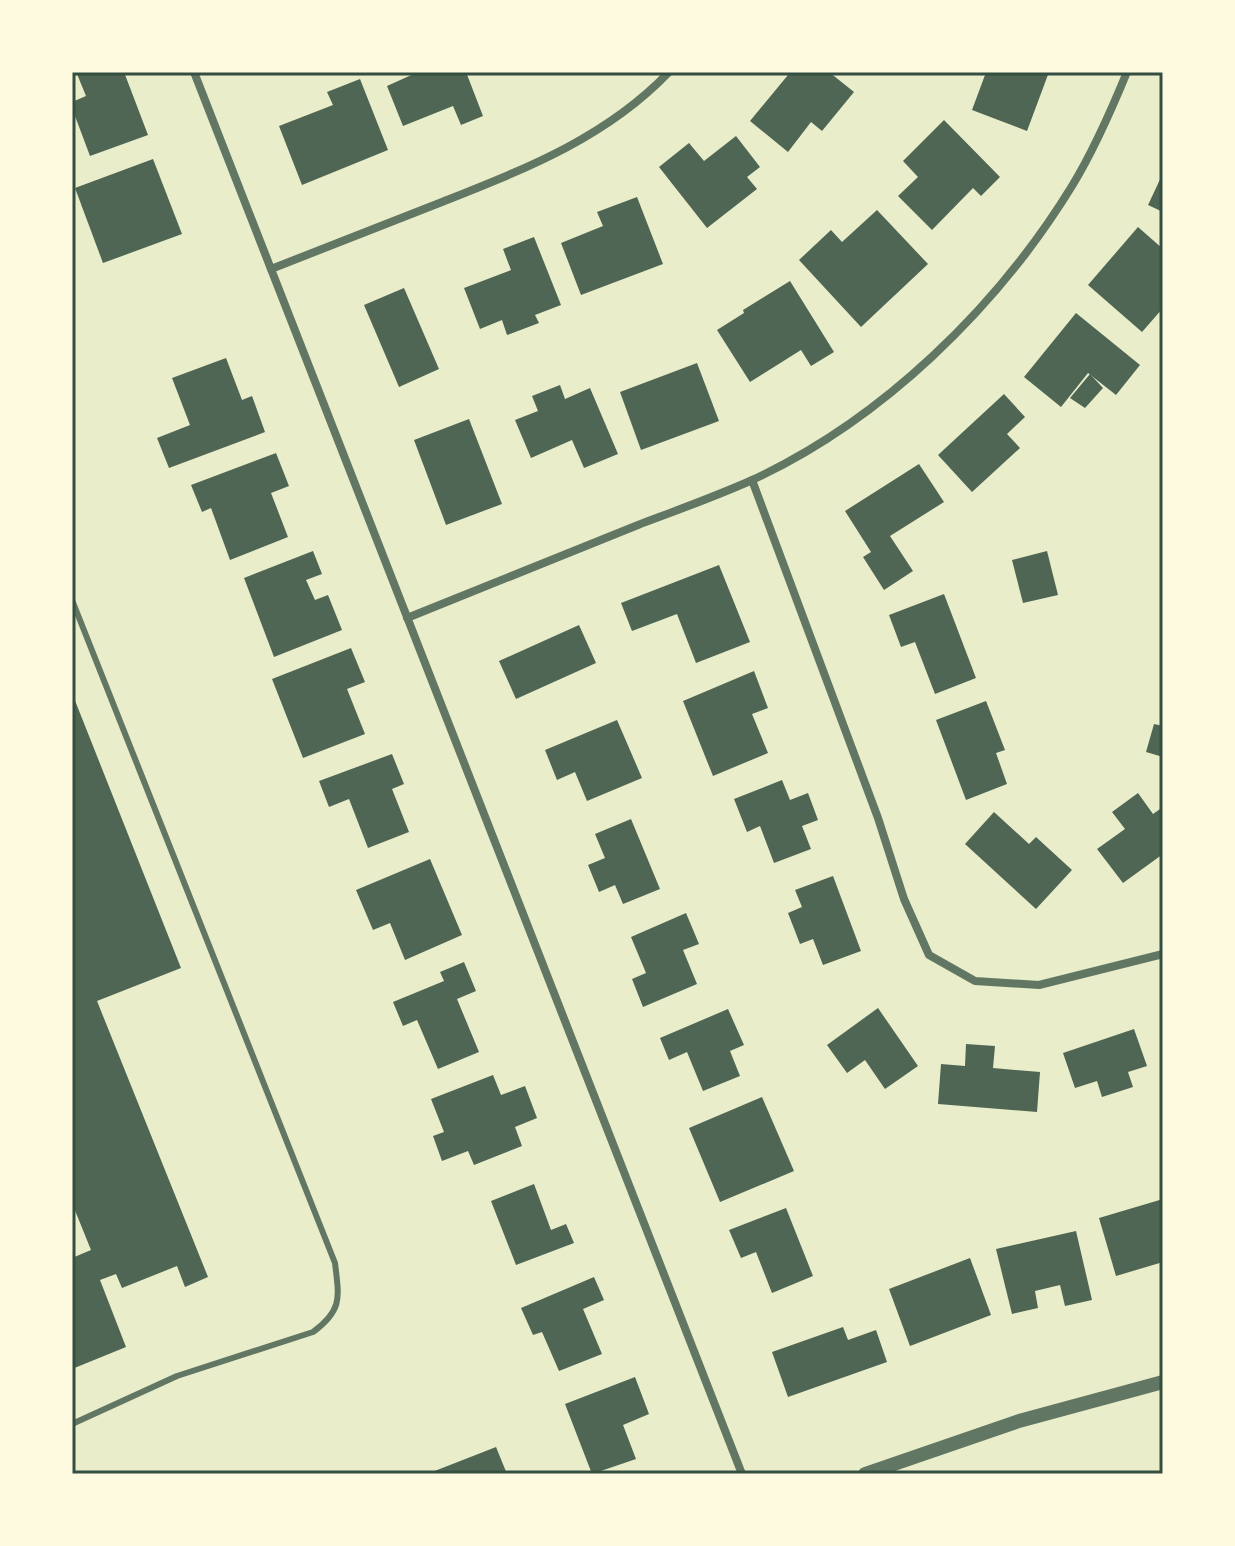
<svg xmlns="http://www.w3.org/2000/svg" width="1235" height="1546" font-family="Arial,sans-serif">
<rect width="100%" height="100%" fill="#e9edc9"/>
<g fill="#4f6655">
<polygon points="81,72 124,72 148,135 90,156 72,108 72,102 86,96 77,74"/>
<polygon points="418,72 466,72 483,116 461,125 453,106 403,126 387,86"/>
<polygon points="785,72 829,72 854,92 822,131 811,122 788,152 750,121 788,75"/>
<polygon points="977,72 1049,72 1027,131 972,110 985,75"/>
<polygon points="360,79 388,150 302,185 279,126 333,105 327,92"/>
<polygon points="944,120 1000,177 981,196 973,188 932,230 898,196 918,177 903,161"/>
<polygon points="736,136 760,167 747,177 757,189 707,228 659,167 689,143 704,161"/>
<polygon points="153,159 182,234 103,263 75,188"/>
<polygon points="1163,173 1163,212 1148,205"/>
<polygon points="637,197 663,264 581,295 561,243 603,226 597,212"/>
<polygon points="877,210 928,264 861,327 799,260 831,230 842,242"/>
<polygon points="1138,227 1163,249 1163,308 1142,332 1088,285"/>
<polygon points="534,237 561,305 535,315 539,323 507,335 502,320 480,329 464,288 511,270 503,249"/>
<polygon points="790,281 834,352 811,366 801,350 750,382 717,330 744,313 743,310"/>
<polygon points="404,288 439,369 399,387 364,305"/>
<polygon points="1076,313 1140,365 1116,395 1088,373 1061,407 1024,377"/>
<polygon points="226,358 242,400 252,396 265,432 169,468 157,438 190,425 172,378"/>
<polygon points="697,363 719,421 641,450 620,392"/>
<polygon points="1090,374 1103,388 1085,408 1070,398"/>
<polygon points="560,385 565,399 590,388 618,454 584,468 572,440 531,458 515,420 538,411 532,396"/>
<polygon points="1004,394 1025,417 1007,434 1020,448 972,492 938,455"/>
<polygon points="469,419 502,504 446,525 414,440"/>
<polygon points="276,453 289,486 271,493 288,537 230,560 211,508 202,512 191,485"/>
<polygon points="919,464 944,502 890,536 913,571 884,590 863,557 871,552 845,511"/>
<polygon points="313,551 322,574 306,580 315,600 328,595 342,630 274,657 244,578"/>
<polygon points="1047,551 1058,595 1023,603 1012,560"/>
<polygon points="719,565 750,642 696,663 677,614 632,631 621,603"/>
<polygon points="944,594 976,678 935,694 915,642 901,647 889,615"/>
<polygon points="579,625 596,663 516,699 499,661"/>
<polygon points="351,648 365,682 347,689 365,734 303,758 272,679"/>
<polygon points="754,671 768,708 752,714 768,753 713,776 683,701"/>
<polygon points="72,693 181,968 97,1001 208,1277 185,1287 177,1266 122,1288 116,1274 100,1280 126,1347 72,1369 72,1258 91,1250 72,1203"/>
<polygon points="986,701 1005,750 996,753 1007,784 966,800 936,720"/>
<polygon points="617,720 642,778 587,801 575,772 557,780 545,750"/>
<polygon points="1154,724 1163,726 1163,757 1146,752"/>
<polygon points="392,754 404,784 392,789 409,832 368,848 349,799 329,807 319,781"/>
<polygon points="782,780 790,800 808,793 818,820 802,826 811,849 774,863 760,826 747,832 734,799"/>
<polygon points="1138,793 1153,814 1163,807 1163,854 1123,883 1097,849 1125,829 1112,812"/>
<polygon points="994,812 1029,844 1036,837 1072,870 1036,909 965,844"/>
<polygon points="631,819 660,889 623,904 615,885 599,892 588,865 605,858 595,834"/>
<polygon points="430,859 462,935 405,960 390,923 373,930 356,890"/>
<polygon points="833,876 861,951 823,965 813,939 800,944 788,913 802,907 795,890"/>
<polygon points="686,913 699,944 683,950 697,984 643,1007 632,979 646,973 631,937"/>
<polygon points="464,962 476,991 457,999 479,1052 438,1069 417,1020 403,1026 393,1002 444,981 440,972"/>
<polygon points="878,1008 918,1066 885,1089 865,1060 847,1073 827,1045"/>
<polygon points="728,1009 744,1045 730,1051 740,1076 703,1091 687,1052 669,1060 660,1038"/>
<polygon points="1134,1029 1147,1066 1128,1072 1133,1087 1102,1097 1097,1081 1075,1088 1063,1053"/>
<polygon points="966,1044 995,1046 993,1068 1040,1072 1037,1112 938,1104 941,1064 965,1066"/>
<polygon points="493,1075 501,1095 525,1086 537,1118 515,1127 522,1146 474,1165 468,1151 442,1161 433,1136 444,1132 431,1099"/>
<polygon points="762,1097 794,1171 720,1202 689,1128"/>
<polygon points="534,1184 551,1230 566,1224 574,1243 516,1265 491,1201"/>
<polygon points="1163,1199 1163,1262 1116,1276 1099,1218"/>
<polygon points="786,1208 813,1276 772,1293 756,1252 741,1258 729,1230"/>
<polygon points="1076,1231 1092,1300 1065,1306 1060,1285 1035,1291 1038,1308 1012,1314 996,1249"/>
<polygon points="970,1258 991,1315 910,1346 889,1289"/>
<polygon points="594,1277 604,1300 583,1309 602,1354 559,1371 542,1332 533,1335 521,1308"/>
<polygon points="843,1327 848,1340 876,1330 887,1362 788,1397 772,1352"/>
<polygon points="635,1377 649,1414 623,1425 636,1459 592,1474 565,1404"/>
<polygon points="496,1447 507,1474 427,1474"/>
</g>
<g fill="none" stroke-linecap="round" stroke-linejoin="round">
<path stroke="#617663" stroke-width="6" d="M72,600L335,1263C339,1297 343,1310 313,1332L177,1376L72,1424"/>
<g stroke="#617663" stroke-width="8">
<polyline points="194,72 742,1474"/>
<path d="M271,269C328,247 385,224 442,202C525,169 606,138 669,72"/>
<polyline points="752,480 878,818 904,899 929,955 975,981 1039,985 1163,954"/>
<path d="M407,618C484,587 561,556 638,525C675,511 714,497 750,481C881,421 997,308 1072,186C1094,150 1111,111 1127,72"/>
</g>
<polyline stroke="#617663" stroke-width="14" points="865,1474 1019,1421 1163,1382"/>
</g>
<rect width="1235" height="1546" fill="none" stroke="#fefae0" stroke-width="148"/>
<rect x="74" y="74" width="1087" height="1398" fill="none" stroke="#344e41" stroke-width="3"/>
</svg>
